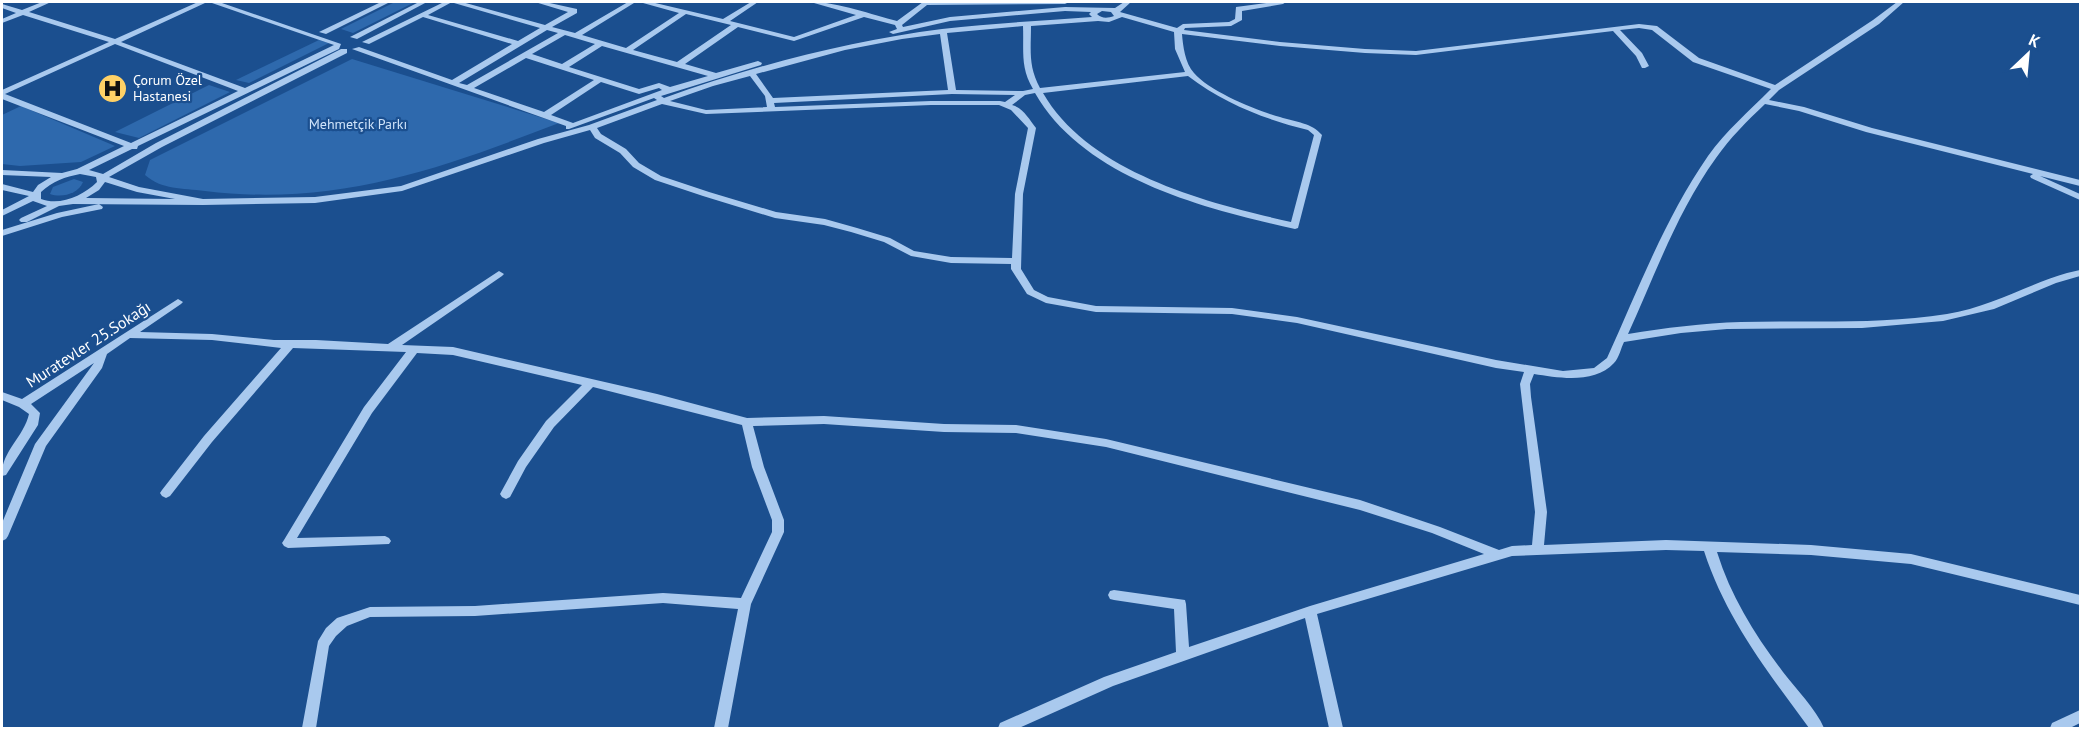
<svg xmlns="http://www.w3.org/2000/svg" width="2082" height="730" font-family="'PT Sans',sans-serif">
<rect width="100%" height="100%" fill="#1b4f8f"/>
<g fill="#2e69ad">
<polygon points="395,2 415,2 353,33 341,29"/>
<polygon points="319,40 329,43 249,83 236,80"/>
<path d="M352,59L559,123C440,169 335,207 205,191C182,188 162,190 145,175L150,160Z"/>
<polygon points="209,85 230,92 139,138 115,132"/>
<polygon points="21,106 115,146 81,162 20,166 2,164 2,115"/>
<path d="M74,179L83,182C78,194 62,198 50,194L53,187Z"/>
</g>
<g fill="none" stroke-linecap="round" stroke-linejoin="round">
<g fill="#a9c9ee" fill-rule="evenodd">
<path d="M42,2H51L29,12L115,39L198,2H206L205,3L121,42L245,88L334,45L212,3L211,2H219L341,44L339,49L138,146L137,149H132L89,170L103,174L156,143L341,49H347V53L162,147L109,177L139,187L203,199L315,197L401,186L538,139L589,125L657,100L654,98L569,129H566V126L352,49L359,47L452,80L512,44L423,17L369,44L362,42L444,2H462L545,25L568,12L535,2H545L577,9V13L552,27L575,33L628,2H635L634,3L582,35L626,48L679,13L643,3L642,2H651L723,19L751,2H758L730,21L794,37L856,15L814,3L813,2C837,2 873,15 897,21L923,2H1069L1065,4L927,5L902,25L903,27L950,17L1065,7L1115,8L1124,2H1131L1120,12L1177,28L1183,24L1229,22L1235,19L1236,7L1273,2H1286L1283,4L1242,11V20L1231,26L1185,28L1184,30L1280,42L1365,49L1416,51L1639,24L1657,26L1699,58L1775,85L1873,20L1897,2H1904L1879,24L1779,90L1769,100L1804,107L1872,128L2080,180V186L2040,176L2080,194V200L2031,178L2030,176L2033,174L1866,132L1799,111L1765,104C1747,121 1730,138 1716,158C1677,212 1655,275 1628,334C1665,328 1703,323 1741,322C1810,320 1878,325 1947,314C1990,307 2026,285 2067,273L2080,270V276L2056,283L1994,309L1943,321L1862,328L1727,329L1681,333L1624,342C1621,348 1619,358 1614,363C1595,384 1559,378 1534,374L1530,384L1531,397L1547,512L1544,545L1666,540L1811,545L1911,554L2080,595V605L1911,564L1811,555L1717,552C1731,597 1755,635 1783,672C1796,689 1816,709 1824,728H1809C1768,672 1726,619 1704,551L1666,550L1512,556L1317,614L1343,728H1329L1305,618L1113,686L1019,728H998L1000,723L1104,677L1176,652L1174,609L1114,600L1110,599L1108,595L1110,591L1114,590L1185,600L1186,604L1189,647L1310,606L1484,554L1432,533L1360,510L1106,447L1016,433L944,432L824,424L753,426L764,467L784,520V532L751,604L728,728H714L738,609L663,603L475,616L370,617L347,626L336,636L329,646L316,728H302L318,641L326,628L337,618L370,607L475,606L663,593L741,598L772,532V520L752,467L742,425L593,387L554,427L526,467L510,497L506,499L502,497L500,494L518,461L546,421L582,385L453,355L417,353L372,413L297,538L385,536L389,538L391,541L389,544L288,548L284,546L282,543L284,540L364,407L406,352L293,348L212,442L170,496L166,498L162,496L160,493L162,490L204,436L281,348L212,340L130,338L107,354L102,368L46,446L8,536L6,539L2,541V523L35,444L94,363L31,404L40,413L38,425L6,475L2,476C0,453 24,437 29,414L19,407L2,400V392L22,399L178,299L183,302L181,304L140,332L212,334L274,340H316L388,344L499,271L504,274L502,276L402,345L453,347L657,394L747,418L824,416L944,424L1016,425L1106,439L1360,500L1440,527L1499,550L1512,546L1532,545L1535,512L1520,384L1524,372L1496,368L1297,323L1232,314L1096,312L1046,303L1027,294L1011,269V264L951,263L911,256L884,242L851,232L824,225L775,218L703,196L655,180L633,167L620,153L595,138L590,130L544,143L402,191L315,203L203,205L73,204L59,206L27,222H21L19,220L21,218L47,206L33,201L2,216V210L29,196L2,190V184L33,192L38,185L51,177L2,175V170L62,173L77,169L124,146L2,99V90L109,42L23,15L2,23V19L16,13L2,8V4L22,10ZM452,2L454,3L540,28L518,41L428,15ZM1065,11L1091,12L1089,14L1092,17C1042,21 992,23 942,29C849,41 752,66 664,98L661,96L761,65L762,63L758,61L716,73L685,64L738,27L794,41L864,17L895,25L897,29L889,32L893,34L950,21ZM1102,11L1111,12L1114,16C1108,18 1102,19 1097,14ZM686,14L731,25L677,62L633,50ZM1122,17L1174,32L1175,49L1185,72L1040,88C1028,66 1031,50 1031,26L1098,21L1109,22ZM1023,26C1024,51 1020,67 1033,89L1023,91L956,90L947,33ZM1639,28L1652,30L1693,62L1771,89C1749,111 1726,131 1708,156C1665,218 1638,290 1607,358L1594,368L1563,371L1496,360L1297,317L1232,308L1096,306L1048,297L1034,290L1021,269L1023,194L1036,128C1029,119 1023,108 1012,105L1025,95L1035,93C1084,179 1206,209 1295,229L1298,228L1322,135C1312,123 1296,122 1280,117C1257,111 1209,91 1194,73C1185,63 1183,46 1182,34L1280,46L1365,53L1416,55L1613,31L1636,56L1642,68H1645L1649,66L1642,53L1620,30ZM547,30L558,33L467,85L459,83ZM940,34L948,90L773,98L756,74L845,50L902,39ZM565,35L595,44L562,64L532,54ZM115,44L238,91L131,143L5,94ZM602,46L708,76L670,87L659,83L639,89L569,67ZM526,58L594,80L544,112L474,88ZM750,76L765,96L767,107L706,110L670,101L713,86ZM1188,76C1225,104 1264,119 1308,130L1314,135L1291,222C1207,203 1089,173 1043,93ZM601,82L639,94L659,88L662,90L573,123L551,115ZM952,94L1015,95L1005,102L1000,101H931L775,107L774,103ZM662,104L706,114L931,105H999L1011,110L1028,128L1015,194L1012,258L951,257L914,251L890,238L857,228L825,219L776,212L709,192L661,176L639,163L626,149L601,134L597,128ZM80,174L96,177L97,182C83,196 60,206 41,199V192C53,181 65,177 80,174ZM105,182L137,192L175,199L86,198L99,190Z"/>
<polygon points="381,2 390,2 326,34 319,32"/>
<polygon points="419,2 427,2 357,39 350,37"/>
<polygon points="99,204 103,207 102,209 62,217 2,236 2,230 57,213"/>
<polygon points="2080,710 2080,723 2070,728 2050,728 2052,723"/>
</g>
</g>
<defs>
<symbol id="hospital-disc" viewBox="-11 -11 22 22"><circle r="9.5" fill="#ffd166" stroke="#1b4f8f"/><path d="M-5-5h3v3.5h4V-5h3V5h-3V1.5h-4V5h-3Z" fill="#111"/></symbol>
</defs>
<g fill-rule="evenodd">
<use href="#hospital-disc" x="96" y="72" width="33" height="33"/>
</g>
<g text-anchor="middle" stroke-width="4.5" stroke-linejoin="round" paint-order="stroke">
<g font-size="14" fill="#fff" stroke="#1b4f8f" text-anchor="start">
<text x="133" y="85">Çorum Özel<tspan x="133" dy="16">Hastanesi</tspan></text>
</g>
<g font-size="14" fill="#cfe3fa" stroke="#1b4f8f">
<text x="358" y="129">Mehmetçik Parkı</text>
</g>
<g font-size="16" fill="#fff" stroke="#1b4f8f">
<text transform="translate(88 344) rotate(-33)" y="6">Muratevler 25.Sokağı</text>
</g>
</g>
<rect width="2082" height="730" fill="none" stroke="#ffffff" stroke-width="6"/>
<g transform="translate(2028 54) rotate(26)" stroke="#1b4f8f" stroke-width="4.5" paint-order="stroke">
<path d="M0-4.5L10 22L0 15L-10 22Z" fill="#ffffff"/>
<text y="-9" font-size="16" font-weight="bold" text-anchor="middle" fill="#ffffff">K</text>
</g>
</svg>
